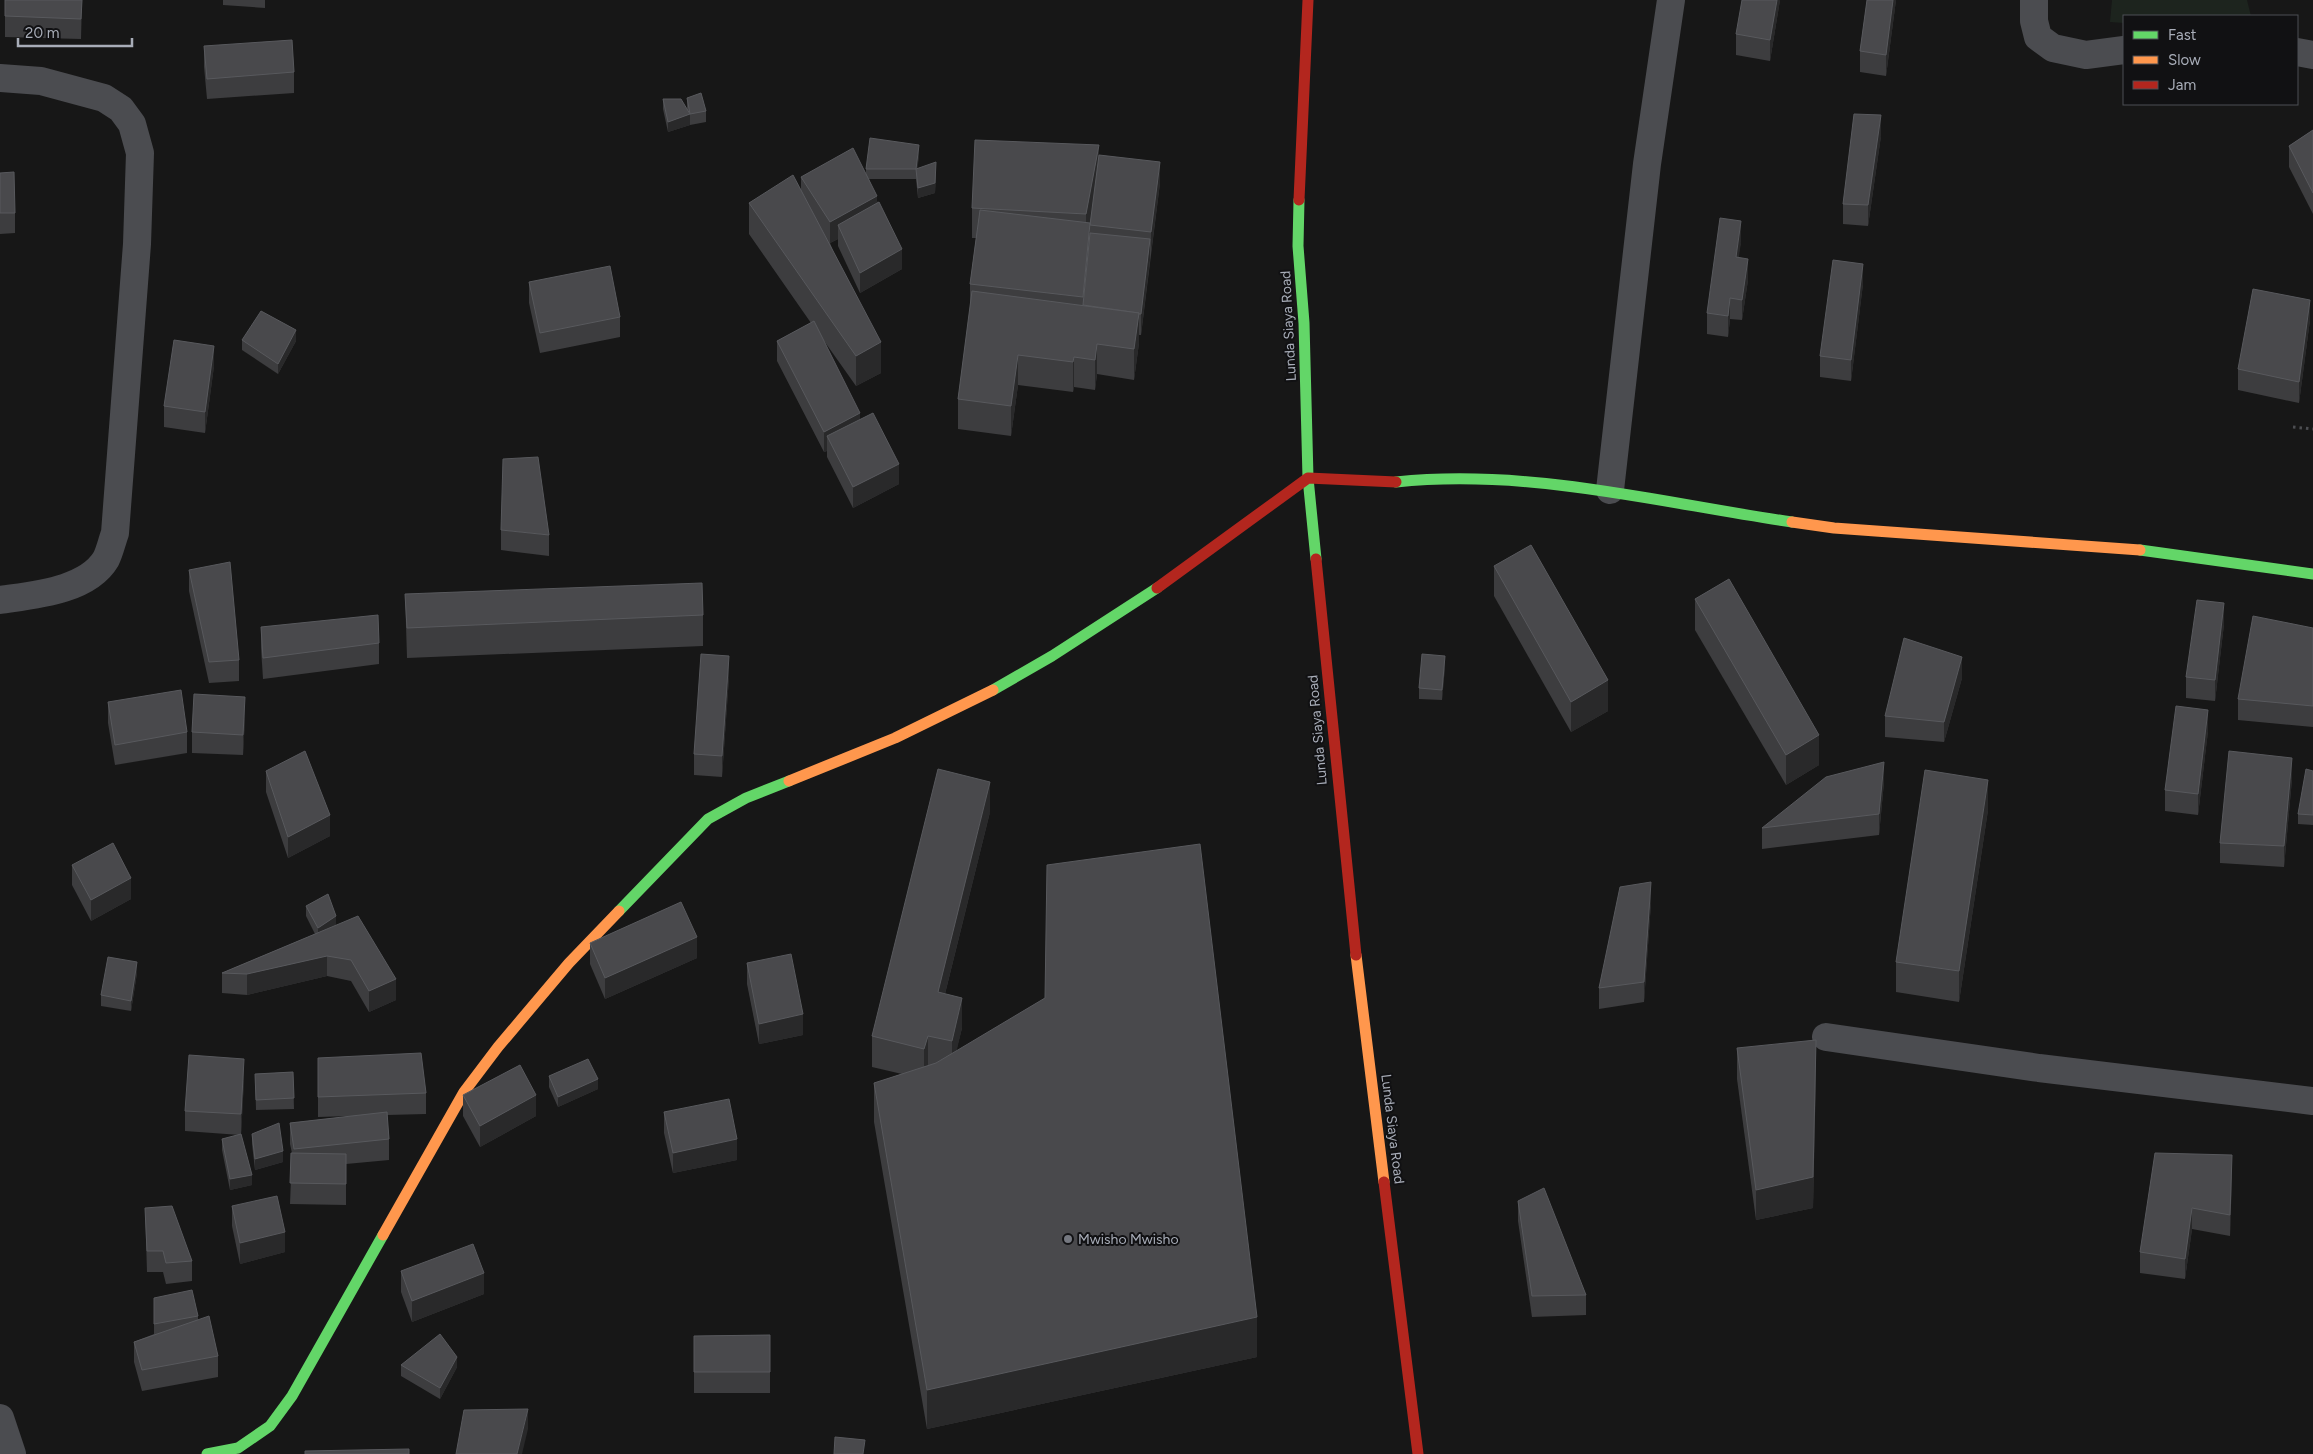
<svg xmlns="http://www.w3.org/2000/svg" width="2313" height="1454" font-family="Figtree,sans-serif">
<rect width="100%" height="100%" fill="#171717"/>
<polygon fill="#1d241e" points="2112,0 2247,0 2251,16 2124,16 2124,23 2110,22"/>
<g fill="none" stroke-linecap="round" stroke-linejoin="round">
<polyline stroke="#4d4e52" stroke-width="3" stroke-dasharray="2.5 4" stroke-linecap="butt" points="2293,427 2313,429"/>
<g stroke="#4b4c50" stroke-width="28">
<polyline points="2034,0 2034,21 2038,37 2053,48 2086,55 2124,50"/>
<polyline points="2297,52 2313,55"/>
<path d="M0,78L41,81L104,98L121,109L132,124L140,153L137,244L115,533C112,541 110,551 106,559C87,591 33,595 0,600"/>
<polyline points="1610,490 1647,164 1671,0"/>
<polyline points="1826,1037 2039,1068 2313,1101"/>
<polyline points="0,1418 12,1454"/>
</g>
<g stroke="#63d668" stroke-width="11">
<polyline points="1299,200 1298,246 1304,323 1308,478 1316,559"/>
<path d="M1396,482C1530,468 1660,503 1792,522"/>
<polyline points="2140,550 2313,574"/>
<polyline points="993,690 1052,656 1157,588"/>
<polyline points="619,911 708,819 746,798 789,781"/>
<polyline points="207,1454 238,1448 270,1426 292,1396 383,1235"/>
</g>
<g stroke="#ff974d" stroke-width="11">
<polyline points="1792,522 1834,528 2140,550"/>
<polyline points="789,781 895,738 993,690"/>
<polyline points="1356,955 1384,1182"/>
<polyline points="383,1235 464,1092 498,1047 569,963 619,911"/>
</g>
<g stroke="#b3261e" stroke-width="11">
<polyline points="1299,200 1308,0"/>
<polyline points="1316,559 1356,955"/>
<polyline points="1157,588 1308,478 1396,482"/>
<polyline points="1384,1182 1418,1454"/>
</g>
</g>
<g fill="#3d3d3f">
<polygon points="5,0 82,0 81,39 5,37"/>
<polygon points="223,0 265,0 265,8 223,5"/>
<polygon points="1780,0 1770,61 1736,55 1736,34"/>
<polygon points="1867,0 1896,0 1886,76 1860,72 1860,51"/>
<polygon points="204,46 294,72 294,93 207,99 204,67"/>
<polygon points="687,98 706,111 706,122 690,125 668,132 663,109 663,99 687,109"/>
<polygon points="2313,130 2313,214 2289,167 2289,146"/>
<polygon points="1881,136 1868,226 1843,224 1843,204"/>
<polygon points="1099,155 1160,183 1141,335 1139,335 1139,343 1134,380 1097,374 1095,390 1074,387 1073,392 1018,385 1011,436 958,429 958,399 970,310 970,284 976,238 972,238 972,208"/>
<polygon points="919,156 917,168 936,173 935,193 918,198 916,179 869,179 902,269 860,293 838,246 838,239 830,243 881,373 856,386 822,338 860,419 899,484 853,508 827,457 827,451 824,452 777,361 777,341 811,323 749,234 749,203 801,190 801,177 866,175 866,169"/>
<polygon points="0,173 15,213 15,233 0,234"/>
<polygon points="1741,242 1738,257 1748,280 1742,320 1730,319 1728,337 1707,334 1707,313"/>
<polygon points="529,282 620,317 620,337 540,353 529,303"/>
<polygon points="1863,284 1851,381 1820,377 1820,356"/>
<polygon points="2310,320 2299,403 2238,390 2238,369"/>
<polygon points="242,340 296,341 278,374 242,350"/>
<polygon points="214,366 205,433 164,427 164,406"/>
<polygon points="501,530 549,535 549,556 501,550"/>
<polygon points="1494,566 1608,711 1571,732 1494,596"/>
<polygon points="189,570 239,660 239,681 209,683 189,591"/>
<polygon points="405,594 703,615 703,646 407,658"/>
<polygon points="1695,599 1819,765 1786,785 1695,630"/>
<polygon points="2224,624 2215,701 2186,698 2186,677"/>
<polygon points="261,627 379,643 379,664 263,679 261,648"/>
<polygon points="2313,628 2313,727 2238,720 2238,699"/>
<polygon points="1445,667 1442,700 1419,699 1419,688"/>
<polygon points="729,677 722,777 694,775 694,754"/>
<polygon points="1962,678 1944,742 1885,737 1885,716"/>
<polygon points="108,702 187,732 187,753 115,765 108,723"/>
<polygon points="245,718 243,755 192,753 192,732"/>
<polygon points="2208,731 2198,815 2165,811 2165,790"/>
<polygon points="266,771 330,836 288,858 266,792"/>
<polygon points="2313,771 2313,825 2298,824 2298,814"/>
<polygon points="2292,779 2284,867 2220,863 2220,843"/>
<polygon points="1884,782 1879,835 1762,849 1762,828"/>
<polygon points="1988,810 1959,1002 1896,992 1896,962"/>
<polygon points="990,812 945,994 962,1028 956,1051 1257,1357 927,1429 874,1122 874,1083 902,1074 872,1067 872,1036"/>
<polygon points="72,865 131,899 91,921 72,885"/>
<polygon points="1651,903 1644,1002 1599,1009 1599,988"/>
<polygon points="306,906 336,925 396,1000 369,1012 351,981 327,976 247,995 222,993 222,973 315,934 306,916"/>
<polygon points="590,943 697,958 605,999 590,964"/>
<polygon points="747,963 803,1035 759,1044 747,984"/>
<polygon points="137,973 131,1011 101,1006 101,995"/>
<polygon points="1737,1048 1816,1071 1813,1208 1756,1220 1737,1079"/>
<polygon points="318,1058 426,1093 426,1114 387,1115 389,1139 389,1160 346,1164 346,1205 290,1204 292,1153 290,1144 290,1123 353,1116 318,1117"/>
<polygon points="293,1072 294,1109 256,1110 255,1074"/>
<polygon points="549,1076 598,1089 558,1107 549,1087"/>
<polygon points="244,1080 241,1135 252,1185 230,1190 222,1150 222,1139 240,1135 185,1131 185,1111"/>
<polygon points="463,1095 536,1116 480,1147 463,1116"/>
<polygon points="664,1112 737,1160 673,1173 664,1133"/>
<polygon points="252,1134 283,1162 255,1170 252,1144"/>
<polygon points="2232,1176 2230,1236 2192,1229 2185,1279 2140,1273 2140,1252"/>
<polygon points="1518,1201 1586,1295 1586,1315 1532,1317 1518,1221"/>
<polygon points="232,1206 285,1252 240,1264 232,1226"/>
<polygon points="145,1208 192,1261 192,1281 166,1284 163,1272 147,1272"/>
<polygon points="401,1271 484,1294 412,1322 401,1292"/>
<polygon points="154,1298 198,1316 198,1320 218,1356 218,1377 142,1391 134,1362 134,1342 154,1334"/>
<polygon points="770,1335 770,1393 694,1393 694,1336"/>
<polygon points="401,1365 457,1367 440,1399 401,1376"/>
</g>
<g fill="#29292a">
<polygon points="1777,0 1780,0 1770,61 1770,40"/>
<polygon points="1893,0 1896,0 1886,76 1886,55"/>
<polygon points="690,114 690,125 668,132 668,122"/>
<polygon points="1881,115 1881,136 1868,226 1868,205"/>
<polygon points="919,145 919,156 917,174 916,169"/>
<polygon points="1099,145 1099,175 1086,244 1086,214"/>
<polygon points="936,162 935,193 918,198 918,188"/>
<polygon points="1160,162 1160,183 1151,253 1151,232"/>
<polygon points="877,196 877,217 838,225 838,239 830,243 830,222"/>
<polygon points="1741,221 1741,242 1736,278 1736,257"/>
<polygon points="1090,223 1090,254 1083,307 1083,297"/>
<polygon points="1150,239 1150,260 1141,335 1141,314"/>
<polygon points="902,249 902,269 860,293 860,273"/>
<polygon points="1748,259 1748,280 1742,320 1742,300"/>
<polygon points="1863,264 1863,284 1851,381 1851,360"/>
<polygon points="1730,298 1730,319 1728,337 1728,316"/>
<polygon points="2310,300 2310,320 2299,403 2299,382"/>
<polygon points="1139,313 1139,343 1134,380 1134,349"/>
<polygon points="296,330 296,341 278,374 278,364"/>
<polygon points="881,342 881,373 856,386 856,356"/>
<polygon points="1097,344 1097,374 1095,390 1095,360"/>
<polygon points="214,346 214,366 205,433 205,412"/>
<polygon points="1018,355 1018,385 1011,436 1011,406"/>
<polygon points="1074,357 1074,387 1073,392 1073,362"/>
<polygon points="860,413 860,434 827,436 827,451 824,452 824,432"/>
<polygon points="899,464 899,484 853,508 853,487"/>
<polygon points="2224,603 2224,624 2215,701 2215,680"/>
<polygon points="729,656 729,677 722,777 722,756"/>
<polygon points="1445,656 1445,667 1442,700 1442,690"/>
<polygon points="1962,657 1962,678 1944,742 1944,722"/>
<polygon points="1608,680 1608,711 1571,732 1571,702"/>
<polygon points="245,697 245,718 243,755 243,735"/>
<polygon points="2208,710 2208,731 2198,815 2198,794"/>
<polygon points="1819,735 1819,765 1786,785 1786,755"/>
<polygon points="2292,758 2292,779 2284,867 2284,846"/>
<polygon points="1884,762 1884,782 1879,835 1879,814"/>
<polygon points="1988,780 1988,810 1959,1002 1959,971"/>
<polygon points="990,782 990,812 938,1022 938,992"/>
<polygon points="330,815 330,836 288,858 288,837"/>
<polygon points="131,878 131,899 91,921 91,900"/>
<polygon points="1651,882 1651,903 1644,1002 1644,982"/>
<polygon points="336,916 336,927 318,938 318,928"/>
<polygon points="697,937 697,958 605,999 605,978"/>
<polygon points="327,956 327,976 247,995 247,974"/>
<polygon points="137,962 137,973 131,1011 131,1001"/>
<polygon points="396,979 396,1000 369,1012 369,991"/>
<polygon points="962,998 962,1028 952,1071 952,1041"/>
<polygon points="803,1014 803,1035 759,1044 759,1024"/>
<polygon points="928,1036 928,1066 924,1080 924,1049"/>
<polygon points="1816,1040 1816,1071 1813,1208 1756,1220 1756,1190"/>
<polygon points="244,1059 244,1080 241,1135 241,1114"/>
<polygon points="598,1079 598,1089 558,1107 558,1097"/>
<polygon points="536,1095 536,1116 480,1147 480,1126"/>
<polygon points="737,1139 737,1160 673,1173 673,1153"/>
<polygon points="283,1151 283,1162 255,1170 255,1159"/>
<polygon points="2232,1155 2232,1176 2230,1236 2230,1215"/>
<polygon points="252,1175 252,1185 230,1190 230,1179"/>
<polygon points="2192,1208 2192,1229 2185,1279 2185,1259"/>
<polygon points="285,1232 285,1252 240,1264 240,1243"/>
<polygon points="484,1273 484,1294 412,1322 412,1301"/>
<polygon points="1257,1317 1257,1357 927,1429 927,1390"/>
<polygon points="457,1357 457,1367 440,1399 440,1388"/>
<polygon points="528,1409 528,1429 522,1454 517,1454"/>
</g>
<g fill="#49494c" stroke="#58595d">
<polygon points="5,0 82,0 81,19 5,16"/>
<polygon points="1742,0 1777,0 1770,40 1736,34"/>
<polygon points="1867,0 1893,0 1886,55 1860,51"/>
<polygon points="292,40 294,72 207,79 204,46"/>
<polygon points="701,93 706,111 690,114 687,98"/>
<polygon points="663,99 681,99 690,114 668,122"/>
<polygon points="1854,114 1881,115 1868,205 1843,204"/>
<polygon points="2313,130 2313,193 2289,146"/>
<polygon points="870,138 919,145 916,169 866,169"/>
<polygon points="975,140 1099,145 1086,214 972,208"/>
<polygon points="853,148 877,196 830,222 801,177"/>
<polygon points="1099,155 1160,162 1151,232 1090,225"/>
<polygon points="936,162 935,183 918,188 916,169"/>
<polygon points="14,172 15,213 0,213 0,173"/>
<polygon points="793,175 881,342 856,356 749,203"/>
<polygon points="879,202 902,249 860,273 838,225"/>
<polygon points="980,210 1090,223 1083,297 970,284"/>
<polygon points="1720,218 1741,221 1736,257 1748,259 1742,300 1730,298 1728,316 1707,313"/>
<polygon points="1090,233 1150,239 1141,314 1138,314 1139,313 1083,305"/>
<polygon points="1833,260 1863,264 1851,360 1820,356"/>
<polygon points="610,266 620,317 540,333 529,282"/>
<polygon points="2253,289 2310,300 2299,382 2238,369"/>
<polygon points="972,291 1139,313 1134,349 1097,344 1095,360 1074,357 1073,362 1018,355 1011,406 958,399"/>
<polygon points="261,311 296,330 278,364 242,340"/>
<polygon points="814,321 860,413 824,432 777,341"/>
<polygon points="174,340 214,346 205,412 164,406"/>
<polygon points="873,413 899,464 853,487 827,436"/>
<polygon points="538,457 549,535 501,530 503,459"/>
<polygon points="1531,545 1608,680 1571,702 1494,566"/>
<polygon points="230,562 239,660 209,662 189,570"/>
<polygon points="1729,579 1819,735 1786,755 1695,599"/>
<polygon points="702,583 703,615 407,628 405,594"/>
<polygon points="2197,600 2224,603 2215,680 2186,677"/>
<polygon points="378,615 379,643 263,658 261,627"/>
<polygon points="2253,616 2313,628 2313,706 2238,699"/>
<polygon points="1904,638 1962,657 1944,722 1885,716"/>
<polygon points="701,654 729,656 722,756 694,754"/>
<polygon points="1422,654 1445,656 1442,690 1419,688"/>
<polygon points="181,690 187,732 115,745 108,702"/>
<polygon points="194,694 245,697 243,735 192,732"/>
<polygon points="2176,706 2208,710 2198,794 2165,790"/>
<polygon points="305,751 330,815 288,837 266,771"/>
<polygon points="2229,751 2292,758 2284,846 2220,843"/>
<polygon points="1884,762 1879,814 1762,828 1826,777"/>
<polygon points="938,769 990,782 938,992 962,998 952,1041 928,1036 924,1049 872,1036"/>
<polygon points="2306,769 2313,771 2313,815 2298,814"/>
<polygon points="1925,770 1988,780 1959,971 1896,962"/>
<polygon points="113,843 131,878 91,900 72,865"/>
<polygon points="1200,844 1257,1317 927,1390 874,1083 936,1063 1045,998 1047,865"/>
<polygon points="1651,882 1644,982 1599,988 1620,887"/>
<polygon points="328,894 336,916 318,928 306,906"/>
<polygon points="681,902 697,937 605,978 590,943"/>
<polygon points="358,916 396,979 369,991 351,960 327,956 247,974 222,973"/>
<polygon points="791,954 803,1014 759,1024 747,963"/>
<polygon points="108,957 137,962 131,1001 101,995"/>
<polygon points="1816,1040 1813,1177 1756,1190 1737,1048"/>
<polygon points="421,1053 426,1093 318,1097 318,1058"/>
<polygon points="189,1055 244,1059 241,1114 185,1111"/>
<polygon points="588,1059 598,1079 558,1097 549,1076"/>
<polygon points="520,1065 536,1095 480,1126 463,1095"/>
<polygon points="293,1072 294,1098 256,1100 255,1074"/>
<polygon points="729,1099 737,1139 673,1153 664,1112"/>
<polygon points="387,1112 389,1139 294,1149 290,1123"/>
<polygon points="279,1123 283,1151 255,1159 252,1134"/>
<polygon points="241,1134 252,1175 230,1179 222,1139"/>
<polygon points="291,1153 346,1154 346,1184 290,1183"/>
<polygon points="2155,1153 2232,1155 2230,1215 2192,1208 2185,1259 2140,1252"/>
<polygon points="1544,1188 1586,1295 1532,1296 1518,1201"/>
<polygon points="277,1196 285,1232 240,1243 232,1206"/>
<polygon points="172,1206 192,1261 166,1263 163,1251 147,1251 145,1208"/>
<polygon points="473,1244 484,1273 412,1301 401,1271"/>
<polygon points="192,1290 198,1316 154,1324 154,1298"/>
<polygon points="209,1316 218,1356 142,1370 134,1342"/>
<polygon points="440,1334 457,1357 440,1388 401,1365"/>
<polygon points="770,1335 770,1372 694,1372 694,1336"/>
<polygon points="528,1409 517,1454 456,1454 464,1410"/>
<polygon points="835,1437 865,1440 863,1454 834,1454"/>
<polygon points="409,1449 409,1454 305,1454 305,1451"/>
</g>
<circle fill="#757880" stroke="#111113" stroke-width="2" cx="1068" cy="1239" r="5"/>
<g text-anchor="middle" stroke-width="4" stroke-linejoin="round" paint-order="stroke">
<g font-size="14" fill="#a8adb8" stroke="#111113">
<text transform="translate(1288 326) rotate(-93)" y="5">Lunda Siaya Road</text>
<text transform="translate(1317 730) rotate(-95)" y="5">Lunda Siaya Road</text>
<text transform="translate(1393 1129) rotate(83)" y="5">Lunda Siaya Road</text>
</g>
<g font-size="14" fill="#a8adb8" stroke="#111113" text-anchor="start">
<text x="1078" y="1244">Mwisho Mwisho</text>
</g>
</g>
<rect x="2123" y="15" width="175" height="90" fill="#111113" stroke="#4d4f55"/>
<rect x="2133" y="31" width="25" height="8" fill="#63d668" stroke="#4d4f55"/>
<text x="2168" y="40" font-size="15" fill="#a8adb8">Fast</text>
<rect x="2133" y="56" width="25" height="8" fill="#ff974d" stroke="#4d4f55"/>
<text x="2168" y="65" font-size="15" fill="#a8adb8">Slow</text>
<rect x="2133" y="81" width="25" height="8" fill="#b3261e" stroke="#4d4f55"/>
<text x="2168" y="90" font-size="15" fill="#a8adb8">Jam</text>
<path d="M18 38v8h114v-8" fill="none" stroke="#a8adb8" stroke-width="2.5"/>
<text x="25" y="38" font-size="15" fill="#a8adb8" stroke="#111113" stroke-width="4" paint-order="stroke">20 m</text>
</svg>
